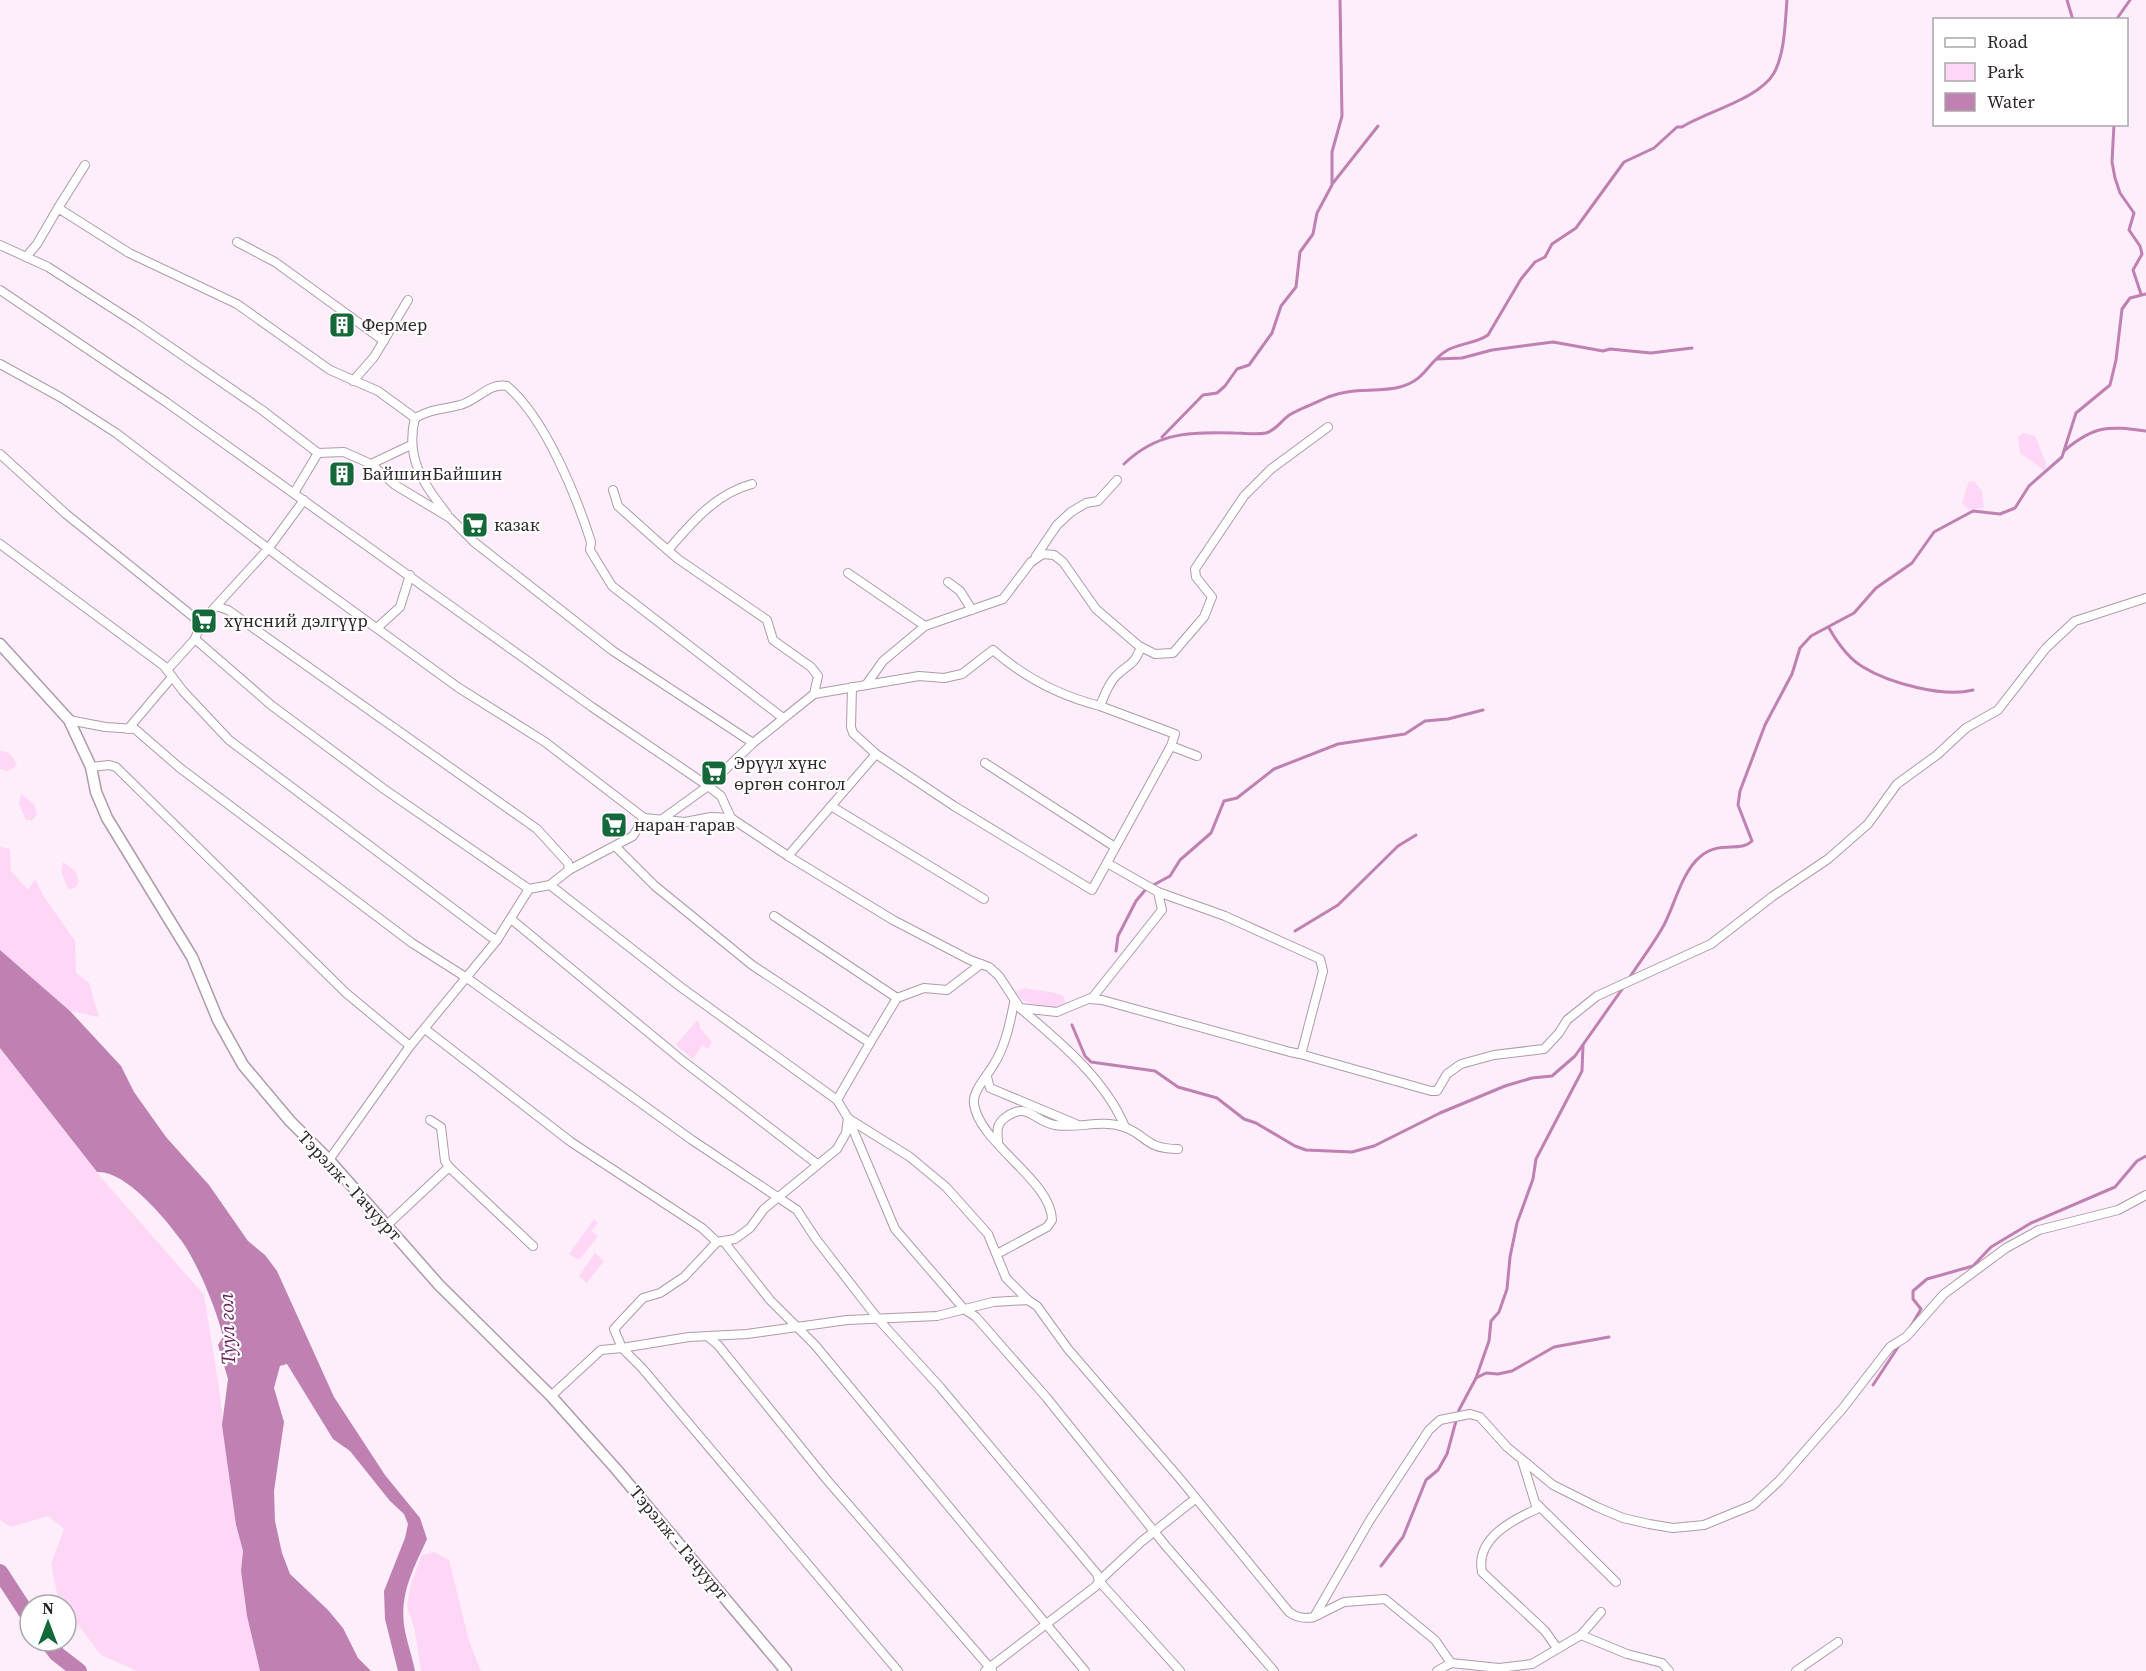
<svg xmlns="http://www.w3.org/2000/svg" width="2146" height="1671" font-family="'Source Serif 4',serif">
<rect width="100%" height="100%" fill="#feedfa"/>
<g fill="#fed7f6">
<polygon points="2023,433 2035,436 2046,463 2045,471 2020,453 2018,437"/>
<polygon points="1969,481 1974,481 1982,491 1984,508 1969,510 1962,503"/>
<path d="M0,751C11,751 13,757 17,766L7,771L0,769Z"/>
<polygon points="21,794 34,804 37,814 33,820 26,820 19,804"/>
<polygon points="0,847 10,849 11,871 28,890 35,879 44,897 75,941 76,973 89,983 99,1017 70,1011 0,950"/>
<polygon points="63,862 76,872 79,882 75,888 68,889 61,872"/>
<path d="M1025,988C1035,990 1057,992 1063,996L1066,1004L1059,1010C1045,1004 1023,1008 1016,991Z"/>
<polygon points="697,1020 700,1024 699,1027 712,1042 708,1049 702,1045 693,1059 676,1045"/>
<polygon points="0,1048 97,1173 204,1295 219,1388 236,1525 243,1551 241,1571 247,1616 260,1671 137,1671 101,1655 58,1598 51,1564 64,1529 48,1516 11,1527 0,1520"/>
<polygon points="594,1219 598,1223 591,1231 598,1236 579,1260 569,1254"/>
<polygon points="595,1253 604,1261 587,1283 579,1276"/>
<polygon points="434,1552 449,1560 469,1641 481,1671 421,1671 415,1631 407,1606 411,1584 422,1555"/>
</g>
<path fill="#be81b2" d="M0,950L70,1011L121,1066L134,1092L166,1137L209,1185L248,1241L265,1255L277,1271L334,1397L385,1475L420,1518L427,1539C414,1568 400,1592 404,1625C406,1640 412,1655 415,1671H398L385,1619L384,1591L405,1538L408,1524L404,1514L390,1501L350,1451L333,1439L287,1364L280,1366L274,1388L284,1422L274,1491L275,1521L282,1553L290,1574L328,1610L343,1628L358,1658L371,1671H260L247,1616L241,1571L243,1551L236,1525L222,1425L228,1379L218,1345L223,1337C217,1310 197,1262 181,1240C165,1218 125,1170 97,1172L0,1048Z"/>
<g fill="none" stroke-linecap="round" stroke-linejoin="round">
<g stroke="#be81b2" stroke-width="3">
<polyline points="2067,0 2073,20"/>
<polyline points="2116,20 2130,0"/>
<polyline points="2114,124 2112,162 2115,178 2120,193 2134,213 2129,230 2140,246 2142,254 2133,270 2141,294"/>
<polyline points="1333,183 1378,126"/>
<polyline points="1437,359 1462,358 1492,350 1553,342 1603,351 1610,349 1651,353 1692,348"/>
<polyline points="1162,437 1203,395 1217,393 1225,386 1237,369 1249,365 1272,333 1281,306 1296,287 1300,252 1313,234 1317,213 1332,185 1332,152 1342,116 1340,0"/>
<path d="M2065,450C2095,425 2108,426 2146,431"/>
<path d="M1124,464C1157,432 1190,432 1234,433C1244,433 1257,435 1266,433C1277,430 1282,419 1291,414C1297,410 1320,401 1328,397C1352,387 1376,393 1400,387C1426,380 1427,363 1446,351C1459,343 1475,344 1488,335L1521,279L1535,262L1545,257L1552,244L1576,228L1624,162L1654,148L1677,127H1682C1708,111 1759,99 1774,73C1785,53 1785,23 1787,0"/>
<path d="M1829,628C1837,642 1849,659 1863,667C1889,683 1944,698 1973,690"/>
<polyline points="1295,931 1338,905 1398,846 1416,835"/>
<polyline points="1116,951 1118,936 1136,901 1146,889 1170,876 1180,860 1211,833 1224,801 1237,798 1274,769 1338,744 1405,734 1425,721 1448,719 1483,710"/>
<path d="M1628,980C1640,961 1653,945 1664,925C1675,904 1682,871 1701,856C1720,840 1740,853 1752,841L1738,805L1740,791L1765,725L1792,674L1800,648L1811,636L1854,613L1876,588L1912,563L1934,532L1973,511L2000,514L2015,508L2029,486L2062,457L2076,413L2110,385L2116,360L2122,309L2130,298L2146,294"/>
<polyline points="1072,1025 1085,1056 1091,1062 1155,1071 1178,1087 1217,1098 1244,1119 1256,1123 1295,1146 1306,1150 1352,1152 1374,1146 1440,1113 1505,1086 1532,1078 1552,1076 1575,1056 1625,985"/>
<polyline points="1910,1328 1921,1309 1913,1299 1913,1291 1927,1279 1973,1266 1991,1247 2031,1223 2115,1187 2137,1161 2146,1156"/>
<polyline points="1476,1378 1486,1373 1498,1374 1512,1371 1554,1347 1609,1337"/>
<polyline points="1873,1385 1900,1344"/>
<polyline points="1381,1566 1403,1537 1426,1480 1438,1470 1447,1454 1459,1410 1476,1378 1489,1341 1491,1321 1499,1312 1507,1289 1510,1257 1517,1223 1533,1179 1536,1159 1582,1071 1583,1045"/>
</g>
<g stroke="#be81b2" stroke-width="16">
<polyline points="0,1572 30,1618"/>
<polyline points="47,1641 57,1654 79,1671"/>
</g>
<defs>
<g id="minor">
<polyline points="58,208 85,165"/>
<polyline points="237,242 275,262 384,341"/>
<path d="M0,245L48,267L137,324L262,410L318,453L344,452L371,464L395,485L450,518L474,542L613,651L753,743L814,694L919,676L944,678L962,674L993,650C1025,678 1060,696 1100,706"/>
<path d="M26,257L37,244L58,208L129,253L237,304L330,370L378,391L415,418C434,408 441,410 460,405C477,401 489,382 507,386C545,418 576,495 591,542L590,550L612,586L783,718"/>
<polyline points="0,290 166,402 592,707 708,786 753,743"/>
<polyline points="0,364 60,397 116,433 295,569 459,688 545,742 644,818 685,822 711,817 731,818 788,856 893,920 970,960 989,967 999,976 1020,1008 1057,1012 1093,997 1162,910 1158,892 1107,863"/>
<polyline points="353,381 374,357 408,300"/>
<path d="M415,418C405,457 423,484 447,514"/>
<polyline points="0,454 66,514 201,623 216,606 228,610 537,829 568,863 569,870 633,836 644,818"/>
<polyline points="371,464 411,445"/>
<polyline points="613,490 618,506 656,540 678,559 767,620 773,640 811,667 818,676 814,694"/>
<polyline points="294,493 318,453"/>
<polyline points="0,544 164,666 183,691 229,740 491,937 497,940 529,889"/>
<path d="M669,549C692,522 717,493 752,484"/>
<polyline points="1036,556 1057,525 1071,512 1086,503 1098,501 1117,480"/>
<polyline points="848,573 925,626"/>
<polyline points="948,582 960,591 972,610"/>
<polyline points="216,606 268,549 304,500"/>
<polyline points="201,623 195,639 271,705 384,789 529,889 550,885 569,870"/>
<polyline points="377,628 400,607 410,575"/>
<path d="M1141,647C1134,666 1129,663 1116,676C1108,684 1104,696 1100,706L1175,734L1171,746L1197,756"/>
<polyline points="167,670 195,639"/>
<polyline points="866,685 883,661 925,626 1003,599 1031,562 1043,554 1054,555 1063,562 1096,609 1139,646 1155,654 1173,653 1204,617 1212,597 1196,577 1195,569 1244,496 1271,469 1328,427"/>
<polyline points="852,687 851,727 853,733 876,754"/>
<polyline points="69,720 105,727 135,729 180,768 412,943 467,978 692,1140 797,1210 816,1239 878,1319 940,1387 1097,1574 1099,1581 1096,1586 985,1671"/>
<polyline points="128,729 172,677"/>
<polyline points="985,763 1115,847"/>
<polyline points="91,767 109,765 116,767 346,993 410,1046"/>
<polyline points="831,806 984,899"/>
<polyline points="661,820 708,786 721,796 731,818"/>
<polyline points="616,847 655,886 752,965 870,1043 897,998 774,916"/>
<polyline points="788,856 876,754 954,806 1092,890 1171,746"/>
<polyline points="550,885 682,988 837,1100"/>
<polyline points="511,919 683,1061 817,1164"/>
<polyline points="897,998 924,988 947,990 981,964"/>
<polyline points="1089,999 1102,1000 1290,1052 1300,1054 1302,1051 1323,971 1320,959 1225,916 1158,892"/>
<path d="M1021,1009C1060,1042 1105,1079 1125,1127"/>
<polyline points="425,1029 571,1142 702,1228 717,1242"/>
<path d="M870,1043L837,1100L848,1118L846,1133L837,1149L764,1209L750,1228L735,1239L717,1242L684,1277L660,1293L643,1298L614,1329L622,1348L689,1337L747,1334L847,1320L937,1316L993,1302L1028,1300L1037,1306L1068,1349L1181,1480L1289,1612C1297,1618 1304,1619 1314,1617L1370,1520L1429,1430L1440,1420L1470,1414L1480,1417L1507,1447L1553,1485L1597,1507L1623,1518L1649,1524L1673,1528L1704,1525L1753,1505L1779,1481L1843,1408L1890,1347L1906,1337L1944,1294L2006,1248L2039,1230L2118,1210L2146,1195"/>
<polyline points="1300,1054 1431,1091 1437,1091 1447,1074 1461,1064 1494,1055 1544,1049 1559,1033 1567,1020 1597,996 1711,944 1773,896 1828,859 1868,824 1897,784 1937,755 1966,728 1998,710 2046,648 2075,621 2146,598"/>
<polyline points="987,1077 990,1088 1076,1124"/>
<polyline points="849,1119 910,1157 946,1187 988,1234 1006,1278 1028,1300"/>
<polyline points="430,1120 441,1127 445,1161 449,1167"/>
<polyline points="849,1120 895,1229 964,1309 976,1317 1046,1397 1165,1545 1274,1671"/>
<path d="M998,1141C997,1131 996,1124 1006,1117C1029,1101 1034,1122 1055,1125C1078,1129 1100,1119 1124,1127C1147,1135 1145,1149 1178,1149"/>
<polyline points="329,1160 410,1046 497,940"/>
<polyline points="386,1226 449,1167 533,1246"/>
<polyline points="725,1243 770,1300 815,1345 1085,1671"/>
<path d="M997,1254L1047,1227L1052,1220C1052,1181 979,1143 974,1104C972,1091 988,1075 994,1064C1005,1047 1010,1023 1014,1003"/>
<polyline points="707,1336 718,1345 827,1480 992,1670"/>
<polyline points="551,1396 601,1350 622,1348 642,1368 898,1671"/>
<path d="M1522,1460L1537,1509C1512,1520 1475,1539 1482,1572L1545,1631L1557,1648"/>
<polyline points="1538,1505 1616,1582"/>
<polyline points="1316,1616 1344,1602 1385,1599 1435,1640 1451,1663"/>
<polyline points="1581,1635 1627,1654 1662,1663 1669,1671"/>
<polyline points="1180,1671 1099,1581 1141,1542 1195,1499"/>
<polyline points="1437,1671 1451,1663 1499,1668 1532,1664 1581,1635 1601,1612"/>
<polyline points="1796,1671 1838,1642"/>
</g>
<polyline id="secondary" points="0,644 69,720 91,767 96,792 107,818 192,957 218,1020 243,1065 290,1121 329,1160 439,1285 551,1396 616,1469 786,1671"/>
</defs>
<use href="#minor" stroke="#ae9aaa" stroke-width="10"/>
<use href="#secondary" stroke="#ae9aaa" stroke-width="13"/>
<use href="#minor" stroke="#fff" stroke-width="8"/>
<use href="#secondary" stroke="#fff" stroke-width="10"/>
</g>
<defs>
<symbol id="building-square" viewBox="-11 -11 22 22"><rect x="-9" y="-9" width="18" height="18" rx="4" fill="#14683a" stroke="#fff"/><path d="M-4-6H4V6H1V3H-1V6H-4ZM-2.5-4.3h1.7v1.8h-1.7ZM.8-4.3h1.7v1.8H.8ZM-2.5-1h1.7V.8h-1.7ZM.8-1h1.7V.8H.8Z" fill="#fff"/></symbol>
<symbol id="supermarket-square" viewBox="-11 -11 22 22"><rect x="-9" y="-9" width="18" height="18" rx="4" fill="#14683a" stroke="#fff"/><path d="M-6-5.5h2.5l.6 2H6L4.5 2H-2.5L-4.4-4H-6ZM-1.5 3.2a1.3 1.3 0 1 0 .1 0ZM3 3.2a1.3 1.3 0 1 0 .1 0Z" fill="#fff"/></symbol>
</defs>
<g fill-rule="evenodd">
<use href="#building-square" x="327" y="310" width="30" height="30"/>
<use href="#building-square" x="327" y="459" width="30" height="30"/>
<use href="#supermarket-square" x="460" y="510" width="30" height="30"/>
<use href="#supermarket-square" x="189" y="606" width="30" height="30"/>
<use href="#supermarket-square" x="699" y="758" width="30" height="30"/>
<use href="#supermarket-square" x="599" y="810" width="30" height="30"/>
</g>
<g text-anchor="middle" stroke-width="4.5" stroke-linejoin="round" paint-order="stroke">
<g font-size="18" fill="#2e262c" stroke="#fff" text-anchor="start">
<text x="362" y="331">Фермер</text>
<text x="362" y="480">БайшинБайшин</text>
<text x="494" y="531">казак</text>
<text x="224" y="627">хүнсний дэлгүүр</text>
<text x="734" y="769">Эрүүл хүнс<tspan x="734" dy="21">өргөн сонгол</tspan></text>
<text x="634" y="831">наран гарав</text>
</g>
<g font-size="18" fill="#2e262c" stroke="#fff">
<text transform="translate(350 1186) rotate(47)" y="6">Тэрэлж - Гачуурт</text>
<text transform="translate(679 1543) rotate(50)" y="6">Тэрэлж - Гачуурт</text>
</g>
<g font-size="20" font-style="italic" fill="#6b2261" stroke="#fff">
<text transform="translate(227 1329) rotate(-92)" y="7">Туул гол</text>
</g>
</g>
<rect x="1933" y="18" width="195" height="108" fill="#ffffff" stroke="#aba8ab" stroke-width="1.5"/>
<rect x="1945" y="38" width="30" height="9" fill="#ffffff" stroke="#aba8ab" stroke-width="1.5"/>
<text x="1987" y="48" font-size="18" fill="#2e262c">Road</text>
<rect x="1945" y="63" width="30" height="18" fill="#fed7f6" stroke="#aba8ab" stroke-width="1.5"/>
<text x="1987" y="78" font-size="18" fill="#2e262c">Park</text>
<rect x="1945" y="93" width="30" height="18" fill="#be81b2" stroke="#aba8ab" stroke-width="1.5"/>
<text x="1987" y="108" font-size="18" fill="#2e262c">Water</text>
<g transform="translate(48 1623)"><circle r="28" fill="#ffffff" stroke="#aba8ab" stroke-width="1.5"/>
<path d="M0-4.5L10 22L0 15L-10 22Z" fill="#14683a"/>
<text y="-9" font-size="16" font-weight="bold" text-anchor="middle" fill="#2e262c">N</text>
</g>
</svg>
